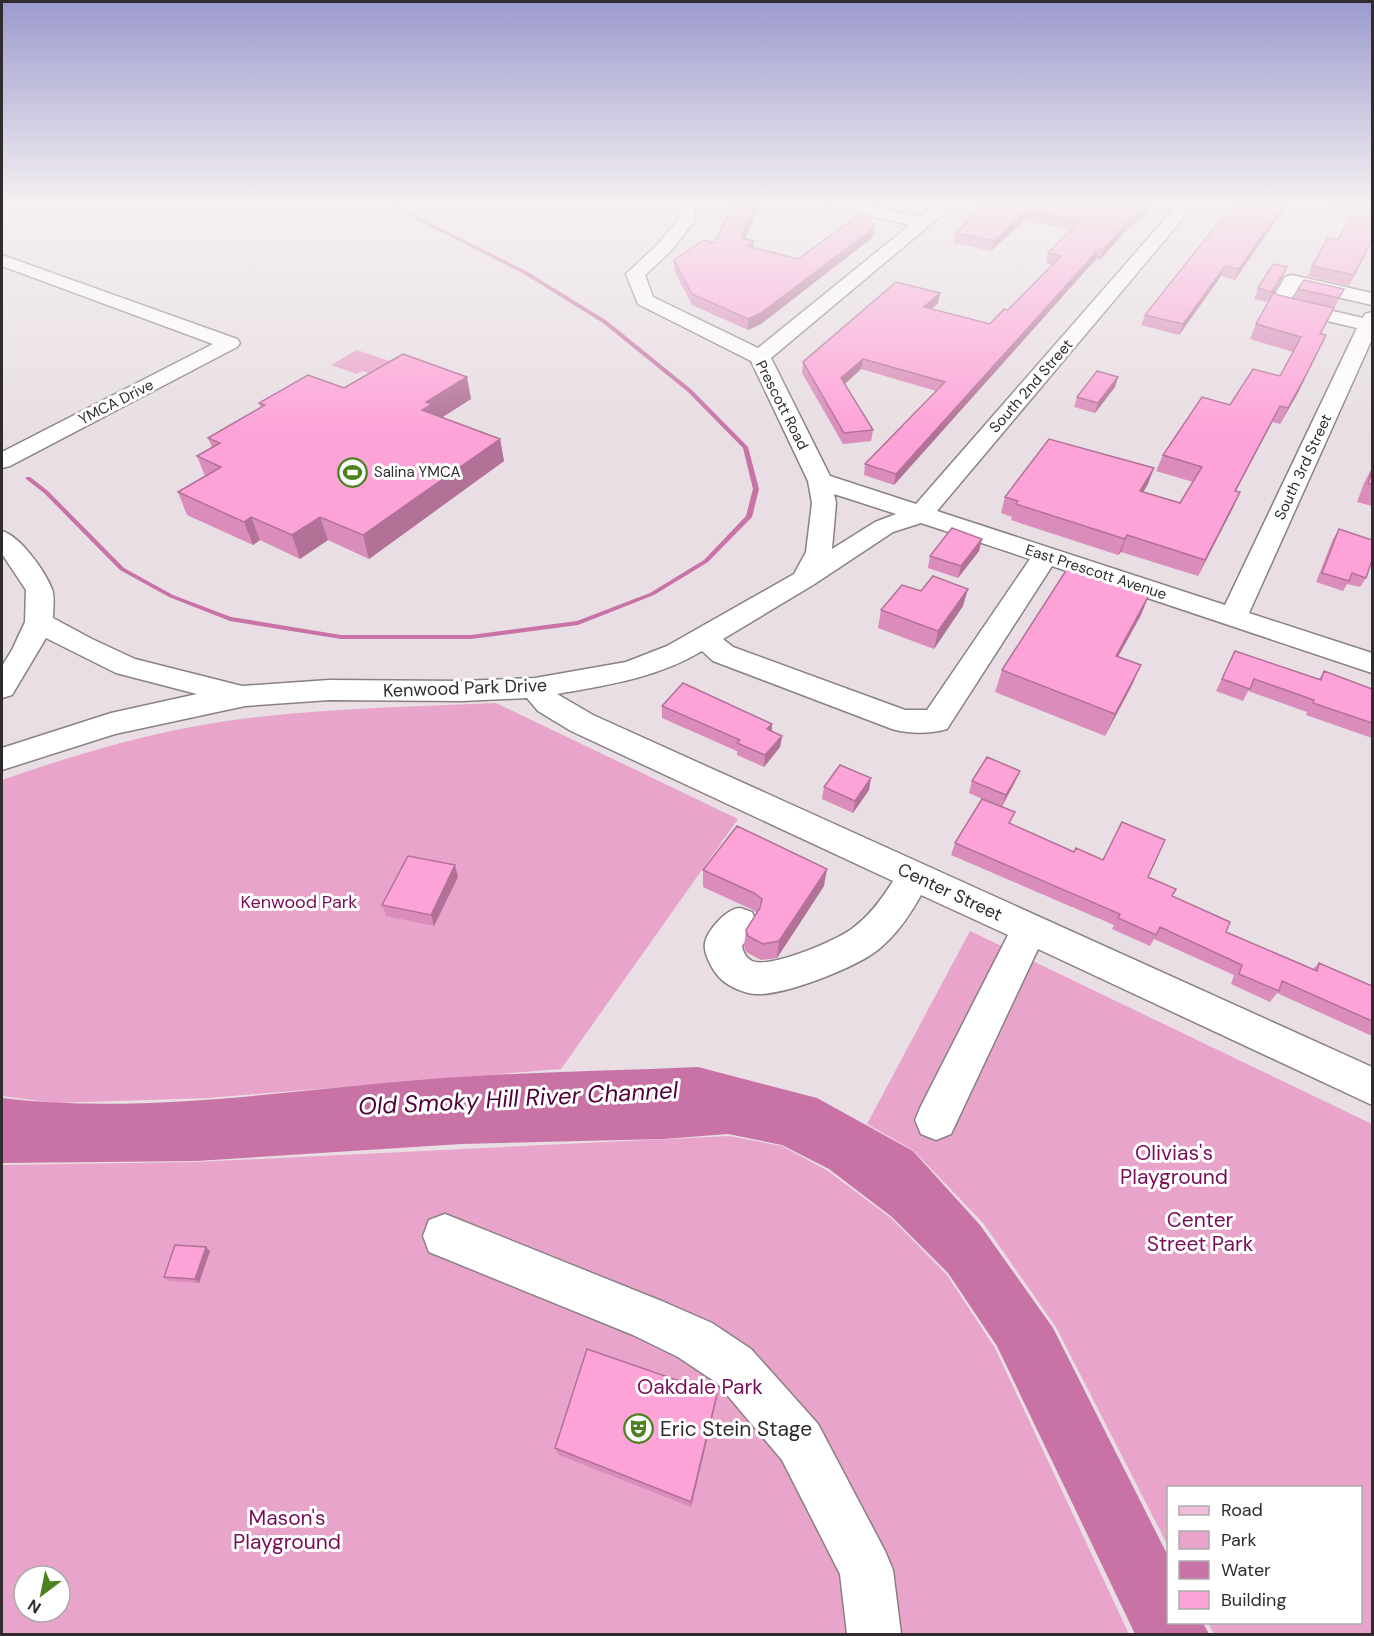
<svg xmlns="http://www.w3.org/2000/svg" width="1374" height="1636" viewBox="0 0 1374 1636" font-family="'DM Sans',sans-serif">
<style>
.green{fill:#e9a4cb;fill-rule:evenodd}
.water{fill:#c872a5}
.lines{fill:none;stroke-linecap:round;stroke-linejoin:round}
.stream{fill:#c872a5;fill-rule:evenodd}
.minor-casing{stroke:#8a8085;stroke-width:3}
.major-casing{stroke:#c1bfc0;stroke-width:3}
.minor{fill:#fff;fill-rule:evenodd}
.major{fill:#f1bddc;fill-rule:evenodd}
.wall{fill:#da8cba}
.shaded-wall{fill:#b27297}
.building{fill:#fea3d8;stroke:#b27297;stroke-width:1.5}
.labels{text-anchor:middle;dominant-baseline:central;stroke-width:6;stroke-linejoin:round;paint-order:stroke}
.far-street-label{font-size:15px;fill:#2f2b2e;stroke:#fff}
.far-poi-label{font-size:15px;fill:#2f2b2e;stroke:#fff;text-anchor:start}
.street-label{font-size:18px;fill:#2f2b2e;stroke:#fff}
.park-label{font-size:18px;fill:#780d58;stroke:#fff}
.near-park-label{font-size:21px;fill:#780d58;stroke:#fff}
.near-poi-label{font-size:21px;fill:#2f2b2e;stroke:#fff;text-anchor:start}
.near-water-label{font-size:24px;font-style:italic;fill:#4f0038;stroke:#fff}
</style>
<rect width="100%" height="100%" fill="#e8dee3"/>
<!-- green -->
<path class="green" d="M357,350L416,370L395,383L363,371L357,374L331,365Z
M496,703L738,819L561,1069L208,1098L55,1103L2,1096V780C63,759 127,739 191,727C291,708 395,708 496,703Z
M970,931L1372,1124V1634H1214L1208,1623L1360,1622V1488H1168V1546L1056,1327L983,1223L913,1150L867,1124Z
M729,1136L782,1146L828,1171L892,1219L947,1275L995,1348L1129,1634H2V1165L195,1162ZM24,1576H60V1612H24Z"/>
<!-- water -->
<path class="water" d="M698,1067L817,1098L913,1151L980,1225L1053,1328L1168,1556V1622L1203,1623L1209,1634H1135L997,1346L948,1273L892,1217L829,1169L782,1145L728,1134L663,1139L461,1144L196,1161L2,1163V1098C144,1115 289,1090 431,1079C519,1072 609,1071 698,1067Z"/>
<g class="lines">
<!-- stream -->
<path class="stream" d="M385,203H390L528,272L607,321L692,390L748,447L759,489L752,517L708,562L654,595L578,625L471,639H341L230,621L169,597L120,570L44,493L26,479V477H30L48,491L124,568L173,595L231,617L341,635H471L577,621L650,593L704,560L746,516L753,489L743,448L688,392L603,323L524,274Z"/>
<defs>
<path id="minor" d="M678,203H694L695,220L670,252L645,275L653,297L758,348L910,225L828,206L826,203H855L920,217L938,203H956L771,358L830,476L916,504L1179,203H1196L937,511L1225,605L1357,328L1272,308L1269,304L1285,277L1292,275L1372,293V305L1298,288L1290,301L1363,318L1365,314L1372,312V339L1249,613L1372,653V673L1052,566L947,729C930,734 909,734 892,729L713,661L702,651C657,678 608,685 557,694L593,715L1372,1067V1105L1038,949L951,1134L936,1140L921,1134L915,1120L921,1106L1008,935L921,895C910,915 897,934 879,949C857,967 784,996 755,994C744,993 730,987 722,980C714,973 703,954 705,943C707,931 726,909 739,908C742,908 748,911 752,912L757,923L742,946C743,952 746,958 752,961C770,969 838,940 853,928C870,915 882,899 893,881L571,731L538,711L527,698L462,701L329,700L245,706L115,734L2,770V748L111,713L197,694L116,673L46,638L12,695L2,698V666L12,650L25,622L26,590L2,554V531C20,536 45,571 52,589C55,597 53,609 53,618L92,639L135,659L242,686L329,680L462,681L535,678L626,662L667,646L794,574L806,552L812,503L808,481L751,361L638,304L626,274L658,244L679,219ZM834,494L896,514L875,522L832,549L836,503ZM921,523L1030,559L927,710H905L733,647L723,639L813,585L893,532Z
M2,255L237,339L240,343L237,347L10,466L2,468V452L213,344L2,266Z
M445,1214L664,1302L712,1323L751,1349L818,1424L885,1551L893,1570L901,1634H847L840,1574L782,1460L717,1383L678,1357L633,1335L429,1252L423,1236L429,1220Z"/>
<path id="major" d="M1324,203H1356L1372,206V216L1326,206Z"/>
</defs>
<!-- minor casing -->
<use href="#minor" class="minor-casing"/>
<!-- major casing -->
<use href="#major" class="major-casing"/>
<!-- minor -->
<use href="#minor" class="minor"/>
<!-- major -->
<use href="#major" class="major"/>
</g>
<!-- wall -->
<path class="wall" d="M734,203H761L745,239L753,248L798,259L875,227L873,237L761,324L748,330L692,305L674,270V260L714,243Z
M987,203H1154L1132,227H1129L1100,260L1096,259L894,485L864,475L865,464L936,391L861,369L845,384L873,430L871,441L843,444L802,373L803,362L938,303L932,309L990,324L1008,310L1052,265L1046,263L1048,253L1071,230L1024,220L991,251L954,243L956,233L963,226L964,222Z
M1285,207L1235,280L1221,276L1179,335L1141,325L1145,315Z
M1372,207V242L1349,286L1307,276L1312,266Z
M1287,267L1282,278L1267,302L1254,299L1258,288Z
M1298,289H1344L1321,334L1299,391L1280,424L1272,422L1236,491L1240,492L1198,576L1121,552L1118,555L1011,520L1012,517L1001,513L1005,497L1148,484L1143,492L1180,503L1193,482L1156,471L1163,455L1230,405L1280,376L1293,352L1250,339L1256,324L1278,295L1294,299Z
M1118,377L1115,387L1095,413L1074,407L1077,397Z
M344,388L471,399L442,417L500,439L504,461L369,559L328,540L300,559L260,540L253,545L187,515L178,492L205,476L197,456L212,447L208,438L261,408L259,403Z
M1372,468V506L1357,502L1364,483Z
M1339,529L1366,578L1360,587L1347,584L1343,591L1316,582L1333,539Z
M982,539L979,551L958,578L928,568L930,556Z
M921,591L963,606L934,649L878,628L881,610Z
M1141,615L1118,657L1141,665L1131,687L1105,736L995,692L1002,670Z
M1235,651L1319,679L1324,671L1372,689V738L1306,715L1307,712L1248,691L1243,701L1216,691Z
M662,706L772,724V731L782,736L780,747L764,767L737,755V751L662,718Z
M972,781L1015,782L1002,807L1010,824L1074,852L1103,860L1148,877L1172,896L1226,932L1313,969L1319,963L1372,986V1041L1371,1040L1372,1036L1277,993L1270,1002L1231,984L1234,975L1154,939L1150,946L1112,929L1114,925L951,855L955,843L982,799L969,793Z
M824,787L869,790L853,813L822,799Z
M703,870L824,886L777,958L761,960L746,952L744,946L746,930L757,913L753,910L703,887Z
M458,877L434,926L386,916L382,905Z
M210,1251L199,1283L168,1281L164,1277Z
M717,1394L716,1402L691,1507L559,1455L555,1448Z"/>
<!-- shaded-wall -->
<path class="shaded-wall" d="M757,203H761L740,248L741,238Z
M1148,203H1154L1132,227L1135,218Z
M1285,203H1287L1285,207L1235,280L1239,269Z
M1027,210L1024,220L991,251L994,241Z
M1132,217L1129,227L1100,260L1103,250Z
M875,227L873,237L761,324L748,330V319Z
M754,241L753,251L747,246Z
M1099,249L1096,259L894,485L896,474Z
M1225,266L1221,276L1179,335L1183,324Z
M1287,267L1282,278L1267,302L1272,292Z
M940,293L938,303L923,317L924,307Z
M1326,335L1299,391L1280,424L1288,408Z
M863,359L861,369L839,389L841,378Z
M467,377L471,399L435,422L422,410L426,402Z
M1118,377L1115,387L1095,413L1098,403Z
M1280,406L1272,422L1227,507L1235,491Z
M500,439L504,461L369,559L363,535Z
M1154,468L1148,484L1134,507L1140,491Z
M1240,492L1233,508L1198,576L1205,560Z
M251,517L260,540L253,545L244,522Z
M320,517L328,540L300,559L292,535Z
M1127,535L1121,552L1118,555L1125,539Z
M982,539L979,551L958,578L961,566Z
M968,589L963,606L934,649L938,631Z
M1150,593L1141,615L1106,678L1116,656Z
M1141,665L1131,687L1105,736L1115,714Z
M772,724L771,736L767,729Z
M782,736L780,747L764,767L765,755Z
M1020,771L1015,782L1001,807L1006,795Z
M871,778L869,790L853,813L855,801Z
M455,865L458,877L434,926L431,915Z
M827,869L824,886L777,958L779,941Z
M206,1247L210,1251L199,1283L195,1279Z
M717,1394L716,1402L691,1507V1502Z"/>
<!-- building -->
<path class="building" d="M734,203H757L741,238L754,241L747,246L798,259L863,212L875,227L761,313L748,319L692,294L674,260L704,240L714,243Z
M987,203H1148L1135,218L1132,217L1103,250L1099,249L896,474L865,464L945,382L863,359L841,378L873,430L844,433L803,362L896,282L940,293L924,307L990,324L1004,309L1008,310L1061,256L1048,253L1079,221L1027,210L994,241L956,233L967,223L964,222Z
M1234,203H1285L1239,269L1225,266L1183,324L1145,315Z
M1358,204L1372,207V240L1354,275L1312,266L1328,238L1338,240Z
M1273,264L1287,267L1272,292L1258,288Z
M1304,280L1344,289L1339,298L1298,289Z
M1274,292L1278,295L1334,308L1320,334L1326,335L1306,375L1288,408L1280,406L1235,491L1240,492L1205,560L1127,535L1125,539L1016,504L1018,501L1005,497L1049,439L1154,468L1140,491L1180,503L1202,467L1163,455L1202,397L1230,405L1253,369L1280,376L1301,337L1256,324Z
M403,354L467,377L426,402L432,404L422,410L500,439L363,535L320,517L292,535L251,517L244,522L178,492L221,467L197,456L220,443L208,438L265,405L259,403L308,375L344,388Z
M1097,371L1118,377L1098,403L1077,397Z
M1372,470V485L1368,483Z
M952,528L982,539L961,566L930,556Z
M1339,529L1372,540V560L1366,578L1352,573L1349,581L1322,573Z
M1069,566L1150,593L1116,656L1141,665L1115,714L1002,670Z
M933,576L968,589L938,631L881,610L902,585L921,591Z
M1235,651L1321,680L1324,671L1372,689V723L1313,703L1314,700L1254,679L1250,689L1222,679Z
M683,683L772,724L767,729L782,736L765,755L737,743L740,740L662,706Z
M987,757L1020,771L1006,795L972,781Z
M840,765L871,778L855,801L824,787Z
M982,799L1015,812L1009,823L1074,852L1076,848L1103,860L1122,822L1165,840L1148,877L1176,889L1172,896L1230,922L1226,932L1317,971L1319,963L1372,986V1021L1282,981L1279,991L1239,974L1242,965L1160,927L1156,935L1118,918L1120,914L955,843Z
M737,826L827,869L779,941L763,944L748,936L746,930L760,908L762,899L754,893L703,870Z
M408,856L455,865L431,915L382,905Z
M175,1245L206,1247L195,1279L164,1277Z
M587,1349L717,1394L691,1502L555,1448Z"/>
<!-- sky -->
<linearGradient id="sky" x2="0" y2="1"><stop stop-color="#9b9acd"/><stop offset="0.47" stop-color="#f5f0f2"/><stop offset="1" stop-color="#f5f0f2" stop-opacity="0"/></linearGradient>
<rect width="1374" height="432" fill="url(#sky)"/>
<!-- icons -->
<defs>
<symbol id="stadium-ring" viewBox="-11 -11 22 22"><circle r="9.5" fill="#fff" stroke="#4a831d" stroke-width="1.5"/><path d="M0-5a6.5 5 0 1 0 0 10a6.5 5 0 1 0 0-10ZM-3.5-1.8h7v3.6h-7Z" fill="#4a831d"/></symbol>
<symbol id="theatre-ring" viewBox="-11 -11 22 22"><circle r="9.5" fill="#fff" stroke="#4a831d" stroke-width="1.5"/><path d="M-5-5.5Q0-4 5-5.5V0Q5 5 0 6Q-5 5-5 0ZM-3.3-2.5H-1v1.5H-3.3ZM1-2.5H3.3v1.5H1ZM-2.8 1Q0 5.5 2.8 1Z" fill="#4a831d"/></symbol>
</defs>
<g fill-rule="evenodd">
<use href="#stadium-ring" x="336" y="456" width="33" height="33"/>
<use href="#theatre-ring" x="622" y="1412" width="33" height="33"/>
</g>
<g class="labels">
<!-- far-street labels -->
<g class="far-street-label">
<text transform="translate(1031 386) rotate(-49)">South 2nd Street</text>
<text transform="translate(116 402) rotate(-27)">YMCA Drive</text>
<text transform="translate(782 405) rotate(63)">Prescott Road</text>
<text transform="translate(1303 467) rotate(-65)">South 3rd Street</text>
<text transform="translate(1096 572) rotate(18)">East Prescott Avenue</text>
</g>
<!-- far-poi labels -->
<g class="far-poi-label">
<text x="374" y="472">Salina YMCA</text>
</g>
<!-- street labels -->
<g class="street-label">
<text transform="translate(465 688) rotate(-2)">Kenwood Park Drive</text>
<text transform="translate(950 892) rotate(25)">Center Street</text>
</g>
<!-- park labels -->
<g class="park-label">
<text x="299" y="902">Kenwood Park</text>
</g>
<!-- near-park labels -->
<g class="near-park-label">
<text x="1174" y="1153">Olivias's<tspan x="1174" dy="24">Playground</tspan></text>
<text x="1200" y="1220">Center<tspan x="1200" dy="24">Street Park</tspan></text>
<text x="700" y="1387">Oakdale Park</text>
<text x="287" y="1518">Mason's<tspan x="287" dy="24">Playground</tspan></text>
</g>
<!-- near-poi labels -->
<g class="near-poi-label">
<text x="660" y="1429">Eric Stein Stage</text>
</g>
<!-- near-water labels -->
<g class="near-water-label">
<text transform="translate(518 1098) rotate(-3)">Old Smoky Hill River Channel</text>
</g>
</g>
<!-- border -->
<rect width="1374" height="1636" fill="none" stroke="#2f2b2e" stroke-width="6"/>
<!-- legend -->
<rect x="1167" y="1486" width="195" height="138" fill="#ffffff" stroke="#acaaab" stroke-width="1.5"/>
<rect x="1179" y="1506" width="30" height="9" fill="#f1bddc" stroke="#acaaab" stroke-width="1.5"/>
<text x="1221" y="1516" font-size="18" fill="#2f2b2e">Road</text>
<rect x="1179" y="1531" width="30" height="18" fill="#e9a4cb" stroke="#acaaab" stroke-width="1.5"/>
<text x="1221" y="1546" font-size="18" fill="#2f2b2e">Park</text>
<rect x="1179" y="1561" width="30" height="18" fill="#c872a5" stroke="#acaaab" stroke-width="1.5"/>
<text x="1221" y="1576" font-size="18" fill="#2f2b2e">Water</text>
<rect x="1179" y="1591" width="30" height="18" fill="#fea3d8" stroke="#acaaab" stroke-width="1.5"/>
<text x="1221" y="1606" font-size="18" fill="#2f2b2e">Building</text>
<!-- north arrow -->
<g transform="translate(42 1594) rotate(212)"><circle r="28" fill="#ffffff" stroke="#acaaab" stroke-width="1.5"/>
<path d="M0-4.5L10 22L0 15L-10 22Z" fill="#4a831d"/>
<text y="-9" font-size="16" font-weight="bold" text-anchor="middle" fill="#2f2b2e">N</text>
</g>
</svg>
